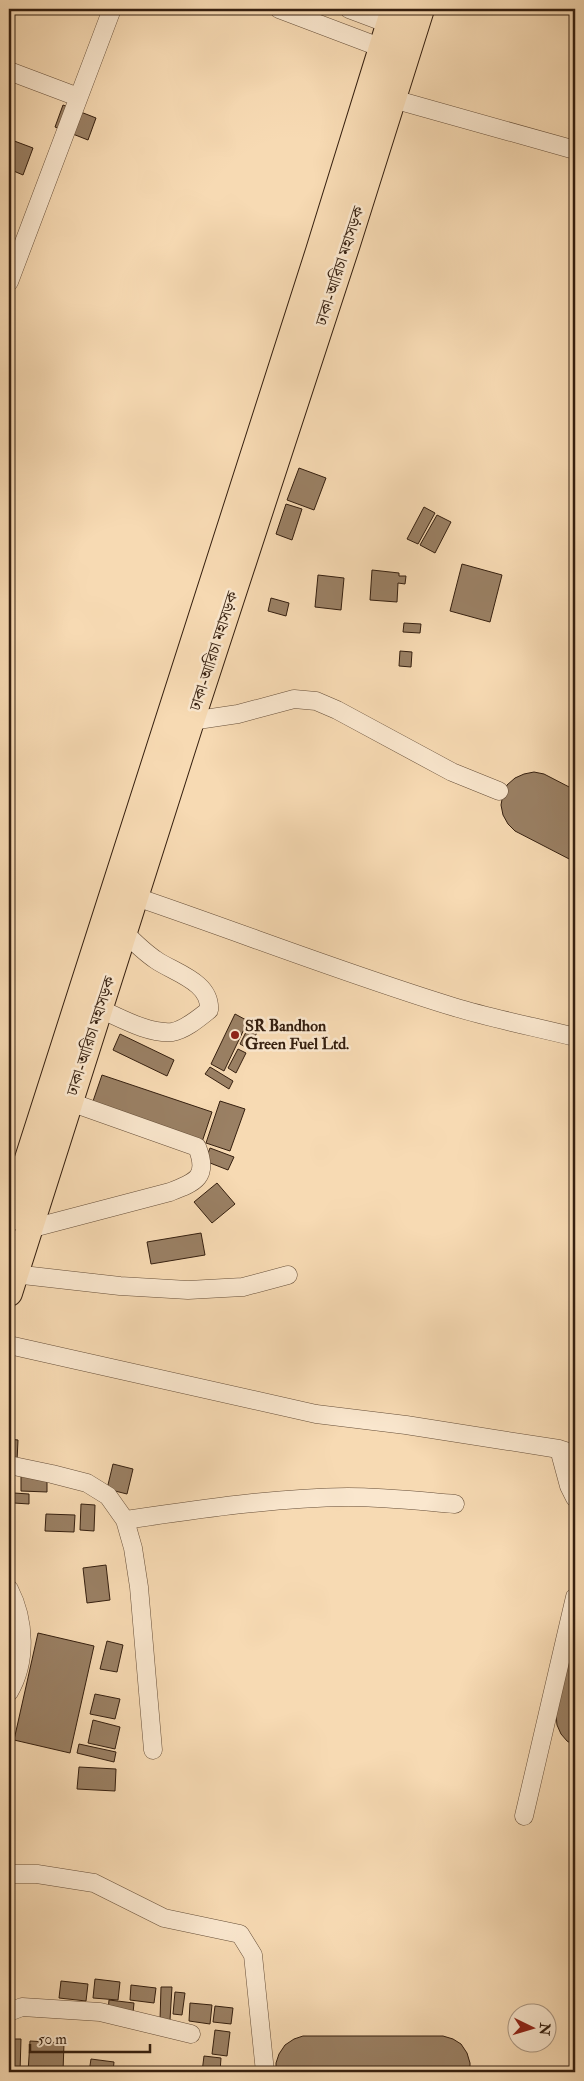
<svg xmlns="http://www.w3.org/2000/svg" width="584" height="2081" viewBox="0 0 584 2081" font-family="'IM FELL Double Pica','Noto Serif Bengali',serif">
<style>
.building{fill:#9a8064;stroke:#351f0f}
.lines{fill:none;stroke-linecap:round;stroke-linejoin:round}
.minor-casing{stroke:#664e38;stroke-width:19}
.highway-casing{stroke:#351f0f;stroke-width:28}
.minor{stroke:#fae7ce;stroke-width:18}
.highway{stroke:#f7dab3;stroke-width:26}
.poi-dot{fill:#8f2418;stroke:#fae7ce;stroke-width:2}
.labels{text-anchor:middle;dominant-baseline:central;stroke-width:5;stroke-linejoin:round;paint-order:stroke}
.street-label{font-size:16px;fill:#351f0f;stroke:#fae7ce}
.poi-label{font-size:16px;font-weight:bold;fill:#351f0f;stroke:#fae7ce;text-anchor:start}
</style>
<rect width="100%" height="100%" fill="#f7dab3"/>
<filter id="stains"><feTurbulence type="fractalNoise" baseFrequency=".004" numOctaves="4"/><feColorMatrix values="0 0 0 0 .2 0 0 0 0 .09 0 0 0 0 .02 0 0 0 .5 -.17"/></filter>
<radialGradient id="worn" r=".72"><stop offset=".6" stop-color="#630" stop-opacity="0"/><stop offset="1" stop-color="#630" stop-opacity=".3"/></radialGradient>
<!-- building -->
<path class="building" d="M63,105L96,118L88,140L55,127Z
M9,139L33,148L23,175L9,169Z
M299,468L326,478L314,510L287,500Z
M286,504L302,509L292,540L276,534Z
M424,507L435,513L418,544L407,539Z
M437,515L451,522L435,553L420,545Z
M462,564L502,575L490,622L450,611Z
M372,570L399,573V576H406L405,584L398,583L397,602L370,600Z
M318,575L344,578L341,610L315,607Z
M271,598L289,603L286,616L268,611Z
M404,623L421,624L420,633L403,632Z
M400,651L412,652L411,667L399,666Z
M534,772L544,774L575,790V862L515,831L508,824L503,815L501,805L503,794L507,785L515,778L524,774Z
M235,1014L248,1021L224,1071L211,1064Z
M252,1020L261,1024L249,1049L240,1044Z
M120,1034L174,1060L167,1076L113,1050Z
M238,1049L246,1053L236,1073L228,1068Z
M210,1067L233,1081L229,1089L205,1074Z
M102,1075L212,1112L201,1145L91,1107Z
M220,1101L245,1109L230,1151L206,1143Z
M210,1148L234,1157L228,1170L205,1161Z
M217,1183L235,1204L212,1223L194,1202Z
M201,1233L205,1255L151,1264L147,1242Z
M9,1439L18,1440L17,1461L9,1460Z
M113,1464L133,1469L127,1494L107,1489Z
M21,1475L47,1476V1492L21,1491Z
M14,1493L29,1494V1504L14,1503Z
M81,1504L95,1505L94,1531L80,1530Z
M46,1514L75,1515L74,1532L45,1531Z
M106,1565L110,1600L87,1603L83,1568Z
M38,1633L94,1646L70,1753L14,1740Z
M575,1634V1746L567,1741L561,1734L557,1725L556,1715Z
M107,1641L123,1645L117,1672L100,1669Z
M95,1694L120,1699L115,1719L90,1714Z
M93,1720L120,1727L115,1749L88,1743Z
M79,1744L116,1752L114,1762L77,1753Z
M79,1767L116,1769L115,1791L77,1789Z
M95,1979L120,1982L118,2000L93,1998Z
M61,1981L88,1984L86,2001L59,1998Z
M131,1985L156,1988L154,2003L130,2000Z
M161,1987H172L170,2020H160Z
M175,1992L185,1993L182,2015L173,2014Z
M109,2000L134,2003L133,2013L108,2011Z
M190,2003L212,2005L210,2024L189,2021Z
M215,2006L233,2008L231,2024L213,2022Z
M215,2030L230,2032L227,2056L212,2054Z
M303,2036H443L453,2039L461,2044L467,2053L470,2063V2072H276V2063L279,2054L285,2045L294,2039Z
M9,2039H21L20,2072H9Z
M30,2041L64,2043L63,2072H28Z
M204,2056L221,2058L220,2072H202Z
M91,2059L114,2062L113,2072H89Z"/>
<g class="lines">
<defs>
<path id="minor" d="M279,9L382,48
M349,9L389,24
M9,71L78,97
M393,99L575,150
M9,282L112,9
M191,721L238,714L294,699L316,701L337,710L452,772L499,791
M136,897C242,933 346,974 454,1007C494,1019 535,1027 575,1037
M100,1009C121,1018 148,1034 172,1032C185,1030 199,1018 209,1010C211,982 175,973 156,960C144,952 134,942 124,932
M29,1229L170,1192C196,1182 209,1177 197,1147L70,1102
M14,1274L120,1286L188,1290L243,1287L288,1275
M9,1345L316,1414L406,1425L559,1449L575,1454
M559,1449L569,1486L575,1498
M9,1465L52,1474L87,1483L108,1496L125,1520L133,1548L139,1587L153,1750
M125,1520C200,1509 273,1498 348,1497C384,1497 419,1501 455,1504
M9,1589C25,1620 27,1662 9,1692
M524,1816L575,1597
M9,1874H37L94,1883L164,1918L240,1934L253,1955L265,2072
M9,2012L22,2007L100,2012L191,2034"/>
<path id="highway" d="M9,1218L319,251L394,9
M9,1293L191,721L347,244L421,9"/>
</defs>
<!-- minor casing -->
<use href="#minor" class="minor-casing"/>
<!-- highway casing -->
<use href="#highway" class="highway-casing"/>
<!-- minor -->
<use href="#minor" class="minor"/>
<!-- highway -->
<use href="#highway" class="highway"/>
</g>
<!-- markers -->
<circle class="poi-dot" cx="235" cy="1035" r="5"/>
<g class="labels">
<!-- street labels -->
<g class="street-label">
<text transform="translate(340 266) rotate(-72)">ঢাকা-আরিচা মহাসড়ক</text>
<text transform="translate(214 651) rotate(-72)">ঢাকা-আরিচা মহাসড়ক</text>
<text transform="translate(91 1036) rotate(-72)">ঢাকা-আরিচা মহাসড়ক</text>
</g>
<!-- poi labels -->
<g class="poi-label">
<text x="245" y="1026">SR Bandhon<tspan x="245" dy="18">Green Fuel Ltd.</tspan></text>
</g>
</g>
<!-- margin -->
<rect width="584" height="2081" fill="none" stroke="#f7dab3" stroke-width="30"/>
<rect x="10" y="10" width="564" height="2061" fill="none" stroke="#351f0f" stroke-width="2.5"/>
<rect x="15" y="15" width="554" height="2051" fill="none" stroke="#351f0f"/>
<!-- north arrow -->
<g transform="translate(532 2028) rotate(95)"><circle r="24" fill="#fae7ce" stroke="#ab9782"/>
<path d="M0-4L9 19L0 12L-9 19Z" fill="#8f2418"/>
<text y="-8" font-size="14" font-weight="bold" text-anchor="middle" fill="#351f0f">N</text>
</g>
<!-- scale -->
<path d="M30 2044v8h120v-8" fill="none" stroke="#351f0f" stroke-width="2.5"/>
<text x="38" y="2044" font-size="15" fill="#351f0f" stroke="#fae7ce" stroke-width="4" paint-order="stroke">50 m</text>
<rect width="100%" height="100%" filter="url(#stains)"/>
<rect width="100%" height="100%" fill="url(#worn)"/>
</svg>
